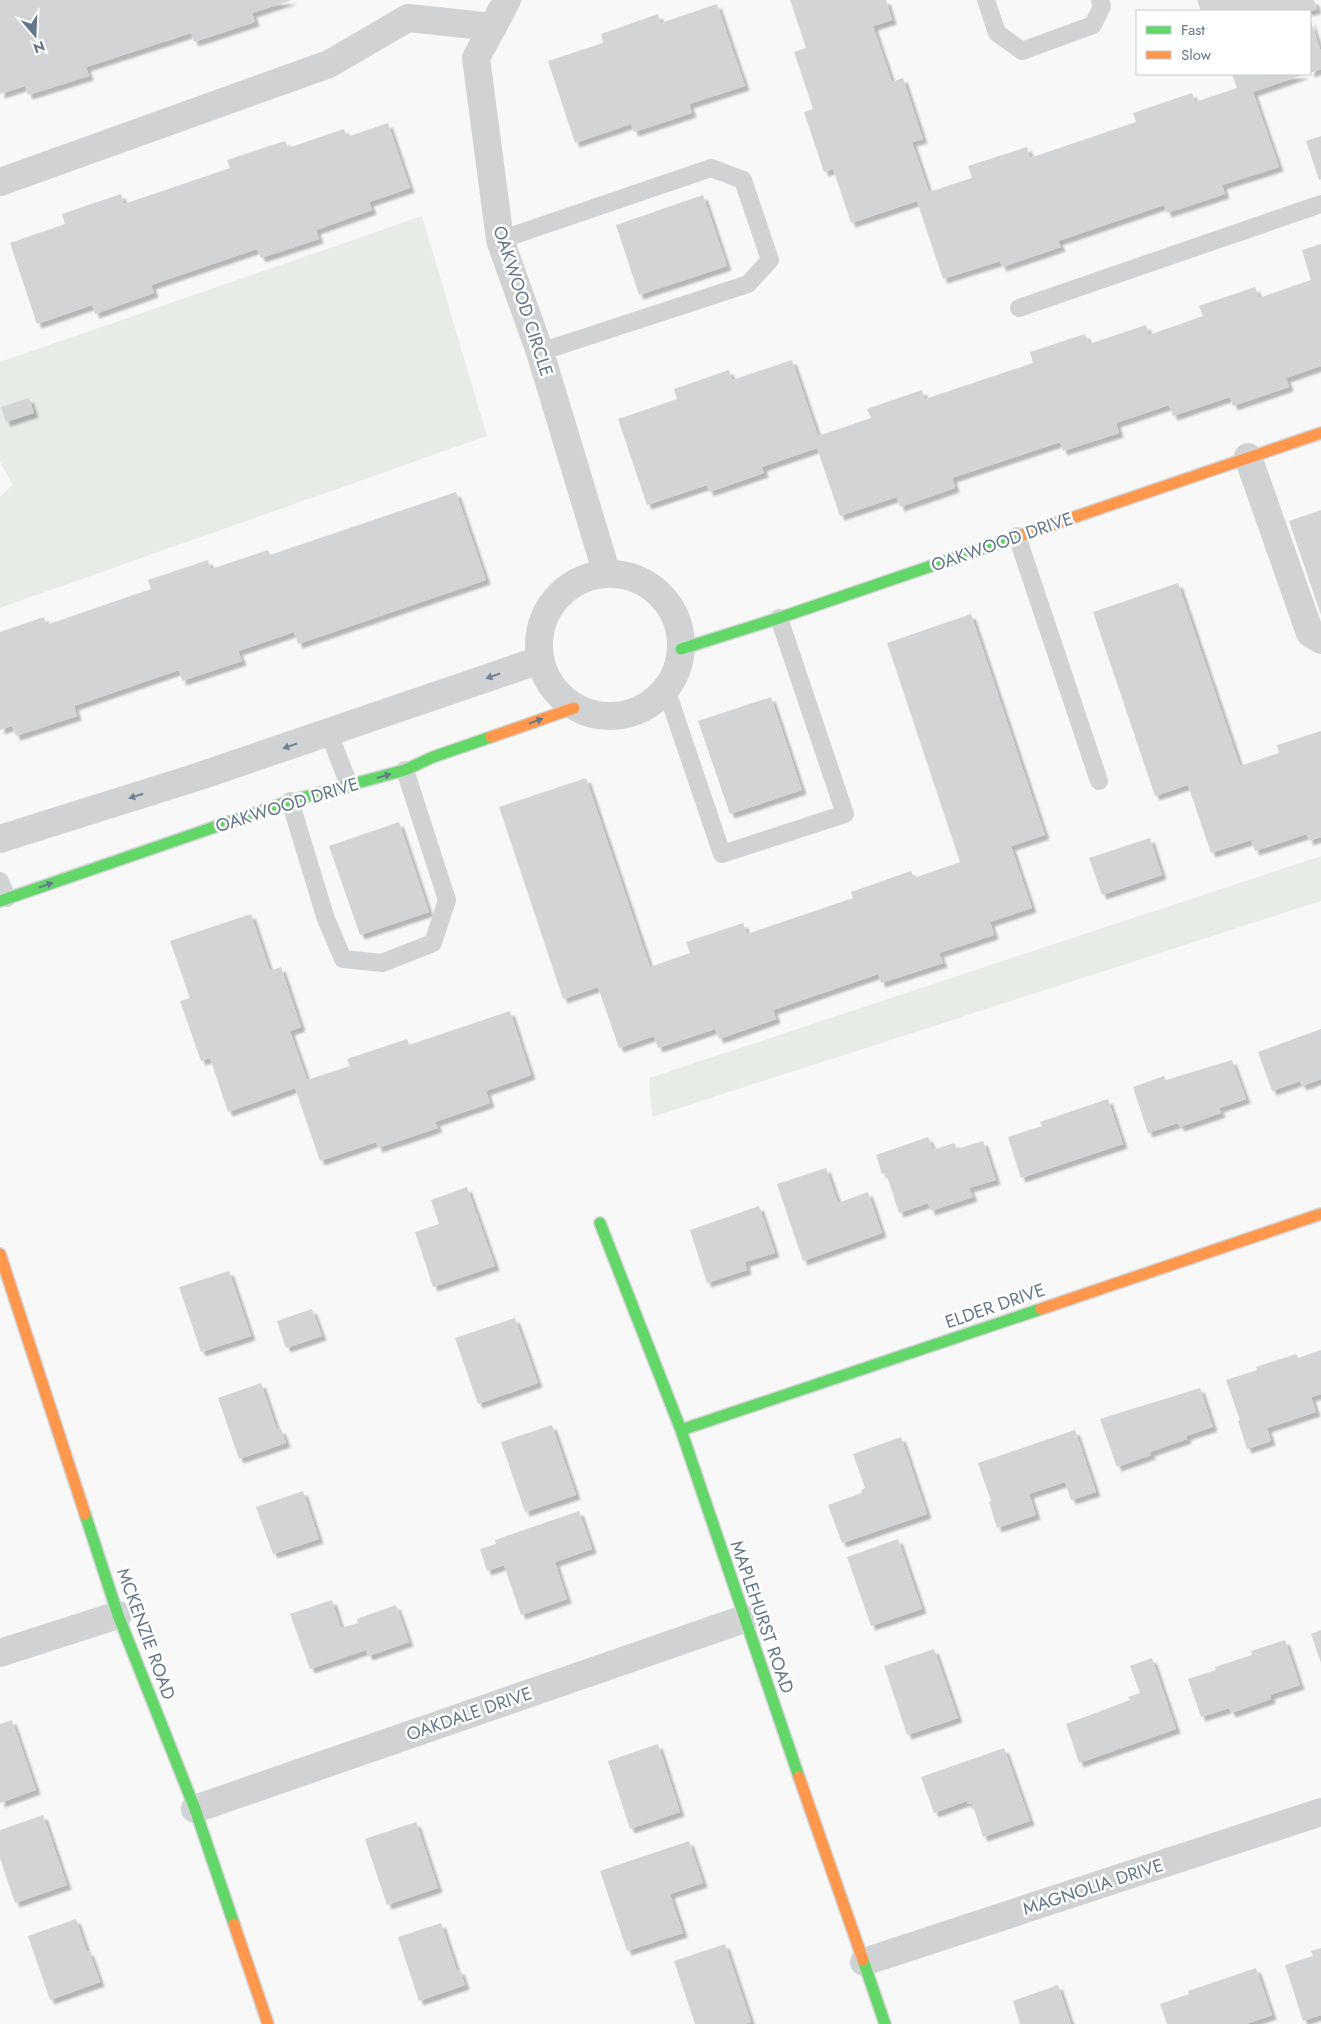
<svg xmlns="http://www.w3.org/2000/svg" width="1321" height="2024" viewBox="0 0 1321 2024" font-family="Jost,sans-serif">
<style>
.green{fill:#e8ece6}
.building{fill:#d3d4d6;filter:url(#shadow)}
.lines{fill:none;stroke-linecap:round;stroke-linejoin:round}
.fast-casing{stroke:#d3d5d7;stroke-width:14}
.slow-casing{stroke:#d3d5d7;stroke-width:14}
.lane{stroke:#d1d2d3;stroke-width:18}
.street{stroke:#d1d2d3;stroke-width:28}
.fast{stroke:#63d668;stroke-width:11}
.slow{stroke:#ff974d;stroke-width:11}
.oneway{fill:#718092}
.oneway2{fill:#66778b}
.labels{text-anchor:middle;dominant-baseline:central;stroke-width:5;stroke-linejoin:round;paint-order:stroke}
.street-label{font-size:18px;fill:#66778b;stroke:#fff}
</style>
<defs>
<filter id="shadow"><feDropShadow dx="4.5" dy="4.5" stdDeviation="1" flood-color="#0004"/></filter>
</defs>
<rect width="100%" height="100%" fill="#f8f8f8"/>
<!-- green -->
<path class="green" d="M422,216L487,436L0,608V496L13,485L0,462V362Z
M1321,856V901L652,1117L649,1078Z"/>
<!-- building -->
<path class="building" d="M0,0H292L252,13L255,22L194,42L191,33L86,67L89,76L28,95L25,86L0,94Z
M790,0H886L892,20L873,26L892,82L903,78L923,139L912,142L929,192L972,178L968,166L1027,147L1030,158L1136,122L1133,113L1192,93L1195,102L1237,88L1232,74H1305L1253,92L1279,167L1222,185L1225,194L1167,213L1164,205L1058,241L1061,247L1002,267L1000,261L943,279L917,201L851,223L833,169L824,172L804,112L813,109L794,52L806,48Z
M1197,0H1314L1317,9L1310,11H1201Z
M717,4L745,86L689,104L692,113L634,132L631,124L575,143L548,61L603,43L601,34L658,14L661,23Z
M1310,19L1321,52V69L1310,73Z
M388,123L410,188L369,202L372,210L316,230L319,239L261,258L257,249L151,285L154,293L95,314L92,305L37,324L10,243L65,224L62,214L121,194L124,204L230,168L227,160L285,141L288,148L344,129L347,137Z
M1321,136V179L1319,180L1306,141Z
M703,195L727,266L639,295L616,225Z
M1321,244V366L1286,378L1289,387L1233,406L1230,397L1173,416L1169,405L1116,423L1119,433L1063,451L1060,442L952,478L955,488L900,507L897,497L840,516L817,448L762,467L764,473L709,492L707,485L647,505L618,419L677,399L674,389L729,370L732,380L792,360L818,436L871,418L867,409L922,390L925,399L1033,363L1030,352L1085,334L1089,344L1146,325L1149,335L1203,316L1199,306L1255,287L1259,298L1311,280L1302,250Z
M29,398L34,413L6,422L1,407Z
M456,492L486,580L298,644L294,632L238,651L242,661L182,681L179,670L74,706L77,716L16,736L12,726L0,730V632L44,617L46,625L151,589L148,580L208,560L211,569L268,550L270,555Z
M1321,510V615L1289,521Z
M1178,583L1240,766L1279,753L1277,745L1321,731V837L1309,841L1307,834L1255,851L1251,840L1211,853L1188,785L1155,796L1093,612Z
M971,614L1045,835L1011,846L1032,908L990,922L994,935L939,953L943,963L881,983L878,974L773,1010L776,1019L719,1039L715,1029L658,1048L654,1036L619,1048L598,987L563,999L499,807L586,778L650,967L690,953L686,942L743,923L747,934L853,898L851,892L911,871L914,878L960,862L887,643Z
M771,697L802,790L730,814L698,721Z
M399,822L429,912L360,935L329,846Z
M1150,838L1162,875L1102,895L1089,858Z
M251,914L270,971L281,967L301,1027L290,1031L307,1080L350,1066L347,1059L407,1039L409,1045L510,1011L531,1075L486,1091L490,1103L435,1122L438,1128L378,1148L376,1142L320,1161L295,1088L228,1112L210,1058L201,1061L180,1001L190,998L170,941Z
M1321,1029V1079L1302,1086L1300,1081L1272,1091L1258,1052Z
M1232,1060L1246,1099L1219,1108L1221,1113L1180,1127L1178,1123L1148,1133L1133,1087L1164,1076L1166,1080Z
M1108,1099L1123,1144L1021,1178L1008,1137L1042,1126L1040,1122Z
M928,1137L933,1150L954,1143L957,1149L983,1141L996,1180L969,1188L973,1197L931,1211L928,1203L899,1213L886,1173L882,1174L876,1155Z
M826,1168L838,1203L868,1192L882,1233L803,1261L777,1184Z
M467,1187L495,1266L433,1287L415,1232L439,1224L431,1200Z
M759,1206L775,1253L745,1262L747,1270L707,1283L690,1230Z
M229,1271L251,1336L201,1352L179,1287Z
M312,1309L322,1336L286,1348L277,1321Z
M515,1318L538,1383L478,1404L455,1338Z
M1321,1350V1394L1311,1397L1316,1412L1267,1428L1271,1441L1247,1449L1238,1421L1240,1420L1226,1380L1257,1370L1256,1367L1296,1354L1298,1358Z
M261,1383L277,1430L281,1429L286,1443L239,1459L218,1398Z
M1200,1388L1213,1427L1186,1436L1187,1439L1150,1452L1151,1455L1117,1467L1100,1419Z
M552,1425L576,1495L525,1512L501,1442Z
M1075,1430L1096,1492L1071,1500L1065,1482L1029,1494L1036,1515L997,1528L989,1502L991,1501L978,1463Z
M901,1437L927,1514L842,1543L828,1505L862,1493L861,1490L865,1488L853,1454Z
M303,1491L319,1539L273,1554L256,1507Z
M579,1511L592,1549L555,1562L567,1599L521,1615L504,1565L487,1571L480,1549L496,1544L495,1540Z
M898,1539L922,1609L871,1626L847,1557Z
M332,1600L341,1628L358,1623L357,1619L396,1605L409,1642L368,1656L366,1650L310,1669L290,1614Z
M1321,1630V1663L1311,1634Z
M1285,1640L1300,1685L1270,1695L1271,1699L1231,1713L1229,1708L1201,1717L1188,1679L1216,1670L1215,1667L1252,1655L1251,1651Z
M934,1649L958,1718L907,1735L884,1666Z
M1152,1658L1176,1729L1079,1763L1066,1724L1130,1700L1128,1697L1140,1693L1130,1666Z
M12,1720L36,1790L0,1803V1724Z
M658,1744L680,1812L630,1829L608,1761Z
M1004,1748L1030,1821L983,1837L972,1803L968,1804L967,1801L934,1813L921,1777Z
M43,1815L67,1885L15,1903L0,1858V1830Z
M416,1822L438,1888L387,1905L365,1839Z
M689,1841L703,1883L670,1894L683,1933L627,1951L600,1871Z
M76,1919L87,1952L89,1951L100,1982L50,2000L28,1936Z
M441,1923L457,1971L460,1970L465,1985L419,2001L398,1937Z
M725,1944L751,2022L744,2024H695L674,1961Z
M1321,1948V2015L1303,2021L1285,1965L1313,1956L1311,1951Z
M1256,1968L1272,2015L1246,2024H1167L1160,2004L1189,1994L1188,1991Z
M1058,1985L1071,2024H1020L1013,2001Z"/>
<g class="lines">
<defs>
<path id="fast" d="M681,649L779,618L1022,535
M0,901L290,801L405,770L433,757L491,737
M600,1223L681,1430L799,1777
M681,1430L1041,1309
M85,1514L118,1615L195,1809L234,1924
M863,1960L885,2024"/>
<path id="slow" d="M1022,535L1321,433
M491,737L574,708
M0,1254L85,1514
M1041,1309L1321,1214
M799,1777L863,1960
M234,1924L268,2024"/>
</defs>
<!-- fast casing -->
<use href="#fast" class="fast-casing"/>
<!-- slow casing -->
<use href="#slow" class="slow-casing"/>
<!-- lane -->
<path class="lane" d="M986,0L997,33L1022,51L1093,25L1102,6L1100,0
M500,240L711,168L743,180L770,260L748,284L540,352
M1019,308L1321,204
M1017,536L1099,781
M666,689L722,854L845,814L779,618
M329,733L349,785
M290,801L326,919L343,959L382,963L433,943L447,900L405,770
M0,881L7,898"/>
<!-- street -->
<path class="street" d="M507,0L476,58L500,240L540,352L607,574
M0,182L329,64L408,18L493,27
M1248,457L1310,633L1321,640
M539 645a71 71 0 1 1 142 0a71 71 0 1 1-142 0Z
M0,839L197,777L540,660
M0,1653L118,1615
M195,1809L744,1619
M864,1962L1321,1812"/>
<!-- fast -->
<use href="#fast" class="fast"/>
<!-- slow -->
<use href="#slow" class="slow"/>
</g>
<!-- one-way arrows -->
<defs><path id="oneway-solid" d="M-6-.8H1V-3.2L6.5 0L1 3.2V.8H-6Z" transform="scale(1.25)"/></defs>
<g class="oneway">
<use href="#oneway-solid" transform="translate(493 676) rotate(161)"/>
<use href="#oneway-solid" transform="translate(290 746) rotate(161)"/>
<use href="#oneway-solid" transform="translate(136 796) rotate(163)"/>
</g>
<g class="oneway2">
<use href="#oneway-solid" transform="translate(536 721) rotate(-19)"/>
<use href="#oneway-solid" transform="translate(384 776) rotate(-16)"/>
<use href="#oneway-solid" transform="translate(46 885) rotate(-19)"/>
</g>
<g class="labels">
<!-- street labels -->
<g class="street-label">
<text transform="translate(523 301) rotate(72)">OAKWOOD CIRCLE</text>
<text transform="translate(1002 542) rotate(-19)">OAKWOOD DRIVE</text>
<text transform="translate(287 805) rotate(-17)">OAKWOOD DRIVE</text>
<text transform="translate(995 1306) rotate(-19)">ELDER DRIVE</text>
<text transform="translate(762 1617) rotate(71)">MAPLEHURST ROAD</text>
<text transform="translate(146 1634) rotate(70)">MCKENZIE ROAD</text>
<text transform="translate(469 1714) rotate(-19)">OAKDALE DRIVE</text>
<text transform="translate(1093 1887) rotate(-18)">MAGNOLIA DRIVE</text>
</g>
</g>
<!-- legend -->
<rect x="1136" y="10" width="175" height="65" fill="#ffffff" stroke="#c2c9d1"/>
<rect x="1146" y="26" width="25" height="8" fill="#63d668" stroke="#c2c9d1"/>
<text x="1181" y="35" font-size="15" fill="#66778b">Fast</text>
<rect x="1146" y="51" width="25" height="8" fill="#ff974d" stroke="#c2c9d1"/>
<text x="1181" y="60" font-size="15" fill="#66778b">Slow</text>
<!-- north arrow -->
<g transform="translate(35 35) rotate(161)" stroke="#ffffff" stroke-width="4" paint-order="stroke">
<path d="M0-4L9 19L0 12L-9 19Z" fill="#66778b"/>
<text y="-8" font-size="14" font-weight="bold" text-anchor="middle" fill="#66778b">N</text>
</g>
</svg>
